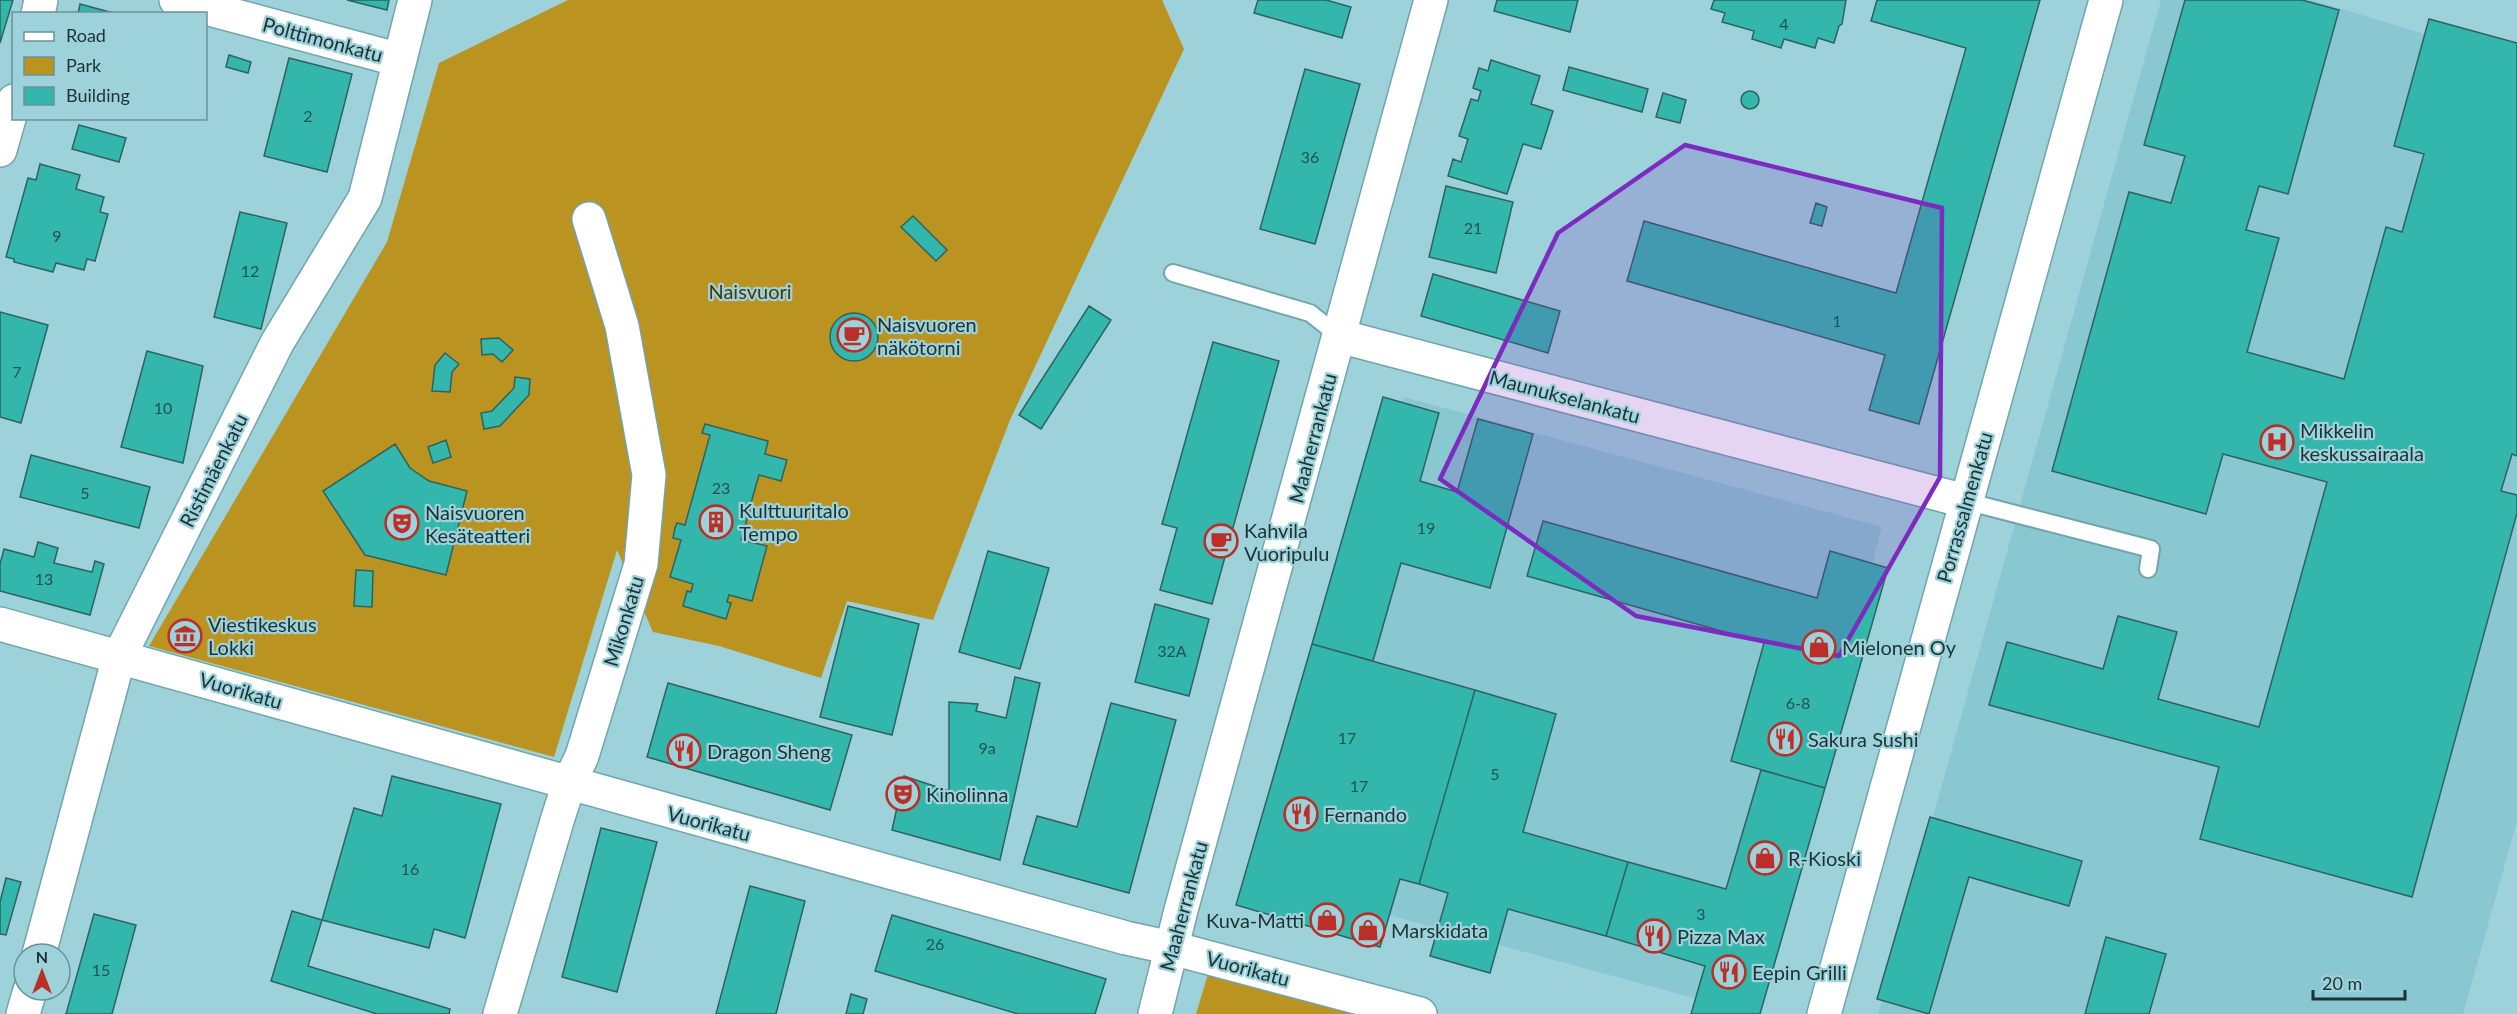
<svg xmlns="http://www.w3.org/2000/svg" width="2517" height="1014" viewBox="0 0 2517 1014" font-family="Lato,sans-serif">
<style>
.built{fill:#89c7d1}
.green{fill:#ba9321}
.building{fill:#33b6ac;stroke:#2f635e;stroke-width:1.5}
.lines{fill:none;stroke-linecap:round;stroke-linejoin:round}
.service-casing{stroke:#71a5ac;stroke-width:20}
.minor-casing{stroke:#71a5ac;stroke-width:36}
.tertiary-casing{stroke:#71a5ac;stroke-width:36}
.secondary-casing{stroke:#71a5ac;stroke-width:36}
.service{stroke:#fff;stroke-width:16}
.minor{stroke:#fff;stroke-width:33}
.tertiary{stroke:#fff;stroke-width:33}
.secondary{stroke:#fff;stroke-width:33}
.marked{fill:#7b2cbf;fill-opacity:0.2;stroke:#7b2cbf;stroke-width:4.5;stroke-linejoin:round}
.labels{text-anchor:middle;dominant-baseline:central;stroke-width:4.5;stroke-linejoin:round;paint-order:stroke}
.number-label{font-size:16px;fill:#225353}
.street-label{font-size:20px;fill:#1c3235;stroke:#9dd2da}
.park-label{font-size:20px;fill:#4a3807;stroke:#9dd2da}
.poi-label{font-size:20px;fill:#1c3235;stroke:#9dd2da;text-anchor:start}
</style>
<rect width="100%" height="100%" fill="#9dd2da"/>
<!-- built -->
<path class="built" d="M2161,0H2312L2517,62V821L2463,1014H1878Z
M1404,397L1882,527L1749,1013L1271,883Z"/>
<!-- green -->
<path class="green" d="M568,0H1162L1184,49L1010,420L933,620L847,601L821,678L719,646L653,632L617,550L554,757L149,646L387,242L439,63Z
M1208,974L1354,1014H1196Z"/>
<!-- building -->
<path class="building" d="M0,0H13L0,43Z
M347,0H389L387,10Z
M1258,0H1326L1351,7L1342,38L1254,13Z
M1497,0H1578L1570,32L1494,11Z
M1714,0H1846L1842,24L1839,26L1834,43L1818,38L1815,48L1784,39L1781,48L1752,39L1754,31L1722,22L1725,13L1711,9Z
M1877,0H2040L1919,424L1869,410L1885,355L1627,281L1644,221L1896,293L1966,48L1871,21Z
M2185,0H2302L2339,10L2288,194L2259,186L2246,230L2279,238L2247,352L2344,379L2386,227L2402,232L2424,154L2394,146L2429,19L2517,43V456L2512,454L2501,491L2517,495V513L2412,897L2200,839L2219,767L1989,705L2007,642L2103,669L2118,616L2177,632L2158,699L2259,727L2327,482L2223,454L2206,514L2052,471L2129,192L2171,203L2185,156L2144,145Z
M80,4L117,14H78Z
M229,55L251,62L248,73L226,67Z
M289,58L352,74L327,172L264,156Z
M1491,60L1540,76L1531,104L1553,111L1541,149L1523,144L1507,194L1448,176L1453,159L1461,162L1468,139L1459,136L1471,99L1478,101L1481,91L1473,88L1479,68L1488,71Z
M1569,67L1648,89L1642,112L1563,90Z
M1305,69L1360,84L1315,244L1260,229Z
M1741 100a9 9 0 1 1 18 0a9 9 0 1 1-18 0Z
M1663,93L1686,100L1680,123L1656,117Z
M79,125L126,138L119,162L72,149Z
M40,164L80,175L76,189L104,197L100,212L108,214L95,261L87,259L84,270L56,263L53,272L14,262V259L6,257L28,178L36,180Z
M1446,186L1513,202L1496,273L1429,257Z
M1816,203L1827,207L1822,226L1810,223Z
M240,212L287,223L261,329L214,317Z
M913,216L947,250L936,261L901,227Z
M1433,274L1560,311L1548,353L1421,316Z
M1089,306L1111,320L1041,429L1019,415Z
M0,312L48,325L21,423L0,417Z
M830 337a24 24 0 1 1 48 0a24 24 0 1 1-48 0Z
M499,338L513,350L502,362L493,354L482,355L481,339Z
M1213,342L1279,361L1212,604L1160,590L1177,528L1162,524Z
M147,351L203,366L183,463L121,447Z
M445,353L459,364L452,372L450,392L432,391L435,365Z
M515,377L530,379L529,395L500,426L484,429L481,413L492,411L514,388Z
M1383,397L1439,413L1420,481L1457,492L1478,419L1533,434L1490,588L1401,563L1373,661L1312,644Z
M705,424L768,441L765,454L787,460L781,481L759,475L749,510L758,513L757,519L748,516L741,540L767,546L752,601L729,595L727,602L731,603L726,619L683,606L687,591L691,592L693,584L670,577L681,540L673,538L675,528L677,523L685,525L710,435L702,433Z
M446,440L451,457L433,463L428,447Z
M395,444L410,468L429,481L467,491L446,575L365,555L323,491Z
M31,455L150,487L139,528L20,497Z
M1543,521L1817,598L1830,551L1888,568L1825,788L1731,761L1764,643L1527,576Z
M38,542L58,548L54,563L92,572L95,561L104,564L90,615L0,591V564L4,549L34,557Z
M988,551L1049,568L1020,669L959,652Z
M356,570L373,571L372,607L354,606Z
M1155,604L1209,619L1189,696L1135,682Z
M848,606L919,624L892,735L820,717Z
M1312,644L1475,690L1419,884L1400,879L1380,947L1236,905Z
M1015,677L1040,683L1000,860L892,830L904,776L949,791V702L978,704L976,711L1006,718Z
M668,683L852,735L830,810L647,757Z
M1475,690L1556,714L1523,832L1628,862L1606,936L1508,909L1490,973L1430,956L1448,893L1419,884Z
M1111,703L1176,720L1129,893L1023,864L1037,816L1077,827Z
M1761,770L1825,788L1760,1014H1691L1705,966L1606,936L1628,862L1726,889Z
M392,776L501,804L465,938L434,929L429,948L322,920L354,808L382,816Z
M1930,817L2082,861L2069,906L1969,877L1929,1014L1877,999Z
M601,828L657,842L617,992L562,977Z
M6,878L21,882L6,935L0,934V902Z
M750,886L805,901L776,1014H716Z
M292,911L322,920L308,966L450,1009L449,1014H377L271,981Z
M94,914L136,925L112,1014H66Z
M892,915L1106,979L1095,1014H1018L875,971Z
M2106,937L2166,954L2149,1014H2085Z
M851,994L867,999L863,1014H846Z"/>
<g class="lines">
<defs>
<path id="service" d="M1173,273L1310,313L1339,336
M1965,501L2151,549L2148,569"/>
<path id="minor" d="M176,0L400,60
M38,14L41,0
M0,150L14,101
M1339,336L1965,501
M0,624L1126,938L1172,948L1420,1014
M39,954L119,657L277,343L365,198L415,0
M23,1014L30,990
M500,1014L557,821L569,783L582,756L641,564L649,475L622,326L589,219"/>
<path id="tertiary" d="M1824,1014L2106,0"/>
<path id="secondary" d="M1155,1014L1181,910L1431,0"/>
</defs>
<!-- service casing -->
<use href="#service" class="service-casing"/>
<!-- minor casing -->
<use href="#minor" class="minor-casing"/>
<!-- tertiary casing -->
<use href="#tertiary" class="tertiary-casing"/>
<!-- secondary casing -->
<use href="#secondary" class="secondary-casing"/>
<!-- service -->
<use href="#service" class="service"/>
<!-- minor -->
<use href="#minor" class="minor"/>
<!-- tertiary -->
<use href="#tertiary" class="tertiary"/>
<!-- secondary -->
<use href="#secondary" class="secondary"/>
</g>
<!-- marked area -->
<path class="marked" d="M1685,145L1942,208L1940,477L1839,656L1636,616L1440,479L1558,233Z"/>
<!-- icons -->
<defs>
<symbol id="cafe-ring" viewBox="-11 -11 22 22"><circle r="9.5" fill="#9dd2da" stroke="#bc2e28" stroke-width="1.5"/><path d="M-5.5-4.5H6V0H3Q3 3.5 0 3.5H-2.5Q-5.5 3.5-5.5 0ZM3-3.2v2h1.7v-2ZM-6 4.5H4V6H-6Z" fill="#bc2e28"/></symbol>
<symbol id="hospital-ring" viewBox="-11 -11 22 22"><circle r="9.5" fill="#9dd2da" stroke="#bc2e28" stroke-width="1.5"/><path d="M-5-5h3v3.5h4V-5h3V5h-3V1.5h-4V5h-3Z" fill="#bc2e28"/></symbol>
<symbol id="building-ring" viewBox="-11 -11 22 22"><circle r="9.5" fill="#9dd2da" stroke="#bc2e28" stroke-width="1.5"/><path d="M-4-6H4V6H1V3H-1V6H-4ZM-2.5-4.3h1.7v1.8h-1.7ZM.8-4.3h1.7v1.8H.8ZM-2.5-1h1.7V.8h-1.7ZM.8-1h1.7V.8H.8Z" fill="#bc2e28"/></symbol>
<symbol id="theatre-ring" viewBox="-11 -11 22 22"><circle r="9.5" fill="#9dd2da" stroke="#bc2e28" stroke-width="1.5"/><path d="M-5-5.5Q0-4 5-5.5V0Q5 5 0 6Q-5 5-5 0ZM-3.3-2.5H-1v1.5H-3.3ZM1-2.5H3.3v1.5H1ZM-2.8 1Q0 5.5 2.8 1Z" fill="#bc2e28"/></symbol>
<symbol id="museum-ring" viewBox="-11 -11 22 22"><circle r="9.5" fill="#9dd2da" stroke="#bc2e28" stroke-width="1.5"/><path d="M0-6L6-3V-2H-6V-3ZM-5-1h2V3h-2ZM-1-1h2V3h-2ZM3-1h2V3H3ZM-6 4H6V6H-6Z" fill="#bc2e28"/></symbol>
<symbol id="shop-ring" viewBox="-11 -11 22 22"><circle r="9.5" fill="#9dd2da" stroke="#bc2e28" stroke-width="1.5"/><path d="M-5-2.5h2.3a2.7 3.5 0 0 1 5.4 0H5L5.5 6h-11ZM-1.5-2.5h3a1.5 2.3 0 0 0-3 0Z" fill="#bc2e28"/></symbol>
<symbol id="restaurant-ring" viewBox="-11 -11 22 22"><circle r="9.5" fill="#9dd2da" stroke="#bc2e28" stroke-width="1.5"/><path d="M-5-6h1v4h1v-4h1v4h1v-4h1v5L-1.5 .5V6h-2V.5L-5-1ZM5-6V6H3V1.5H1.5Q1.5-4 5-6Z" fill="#bc2e28"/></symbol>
</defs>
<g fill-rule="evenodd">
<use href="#cafe-ring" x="835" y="316" width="38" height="38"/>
<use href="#hospital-ring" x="2258" y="423" width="38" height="38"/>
<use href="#building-ring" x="697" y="503" width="38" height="38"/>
<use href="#theatre-ring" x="383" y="504" width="38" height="38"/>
<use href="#cafe-ring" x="1202" y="522" width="38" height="38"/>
<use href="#museum-ring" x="166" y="617" width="38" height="38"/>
<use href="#shop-ring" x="1800" y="628" width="38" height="38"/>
<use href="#restaurant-ring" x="1766" y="720" width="38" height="38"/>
<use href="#restaurant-ring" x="665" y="732" width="38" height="38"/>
<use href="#theatre-ring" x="884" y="775" width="38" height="38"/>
<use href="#restaurant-ring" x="1282" y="795" width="38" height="38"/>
<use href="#shop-ring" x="1746" y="839" width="38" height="38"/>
<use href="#shop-ring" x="1308" y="901" width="38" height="38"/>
<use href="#shop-ring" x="1349" y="911" width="38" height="38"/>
<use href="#restaurant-ring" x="1635" y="917" width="38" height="38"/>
<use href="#restaurant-ring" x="1710" y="953" width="38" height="38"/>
</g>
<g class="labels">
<!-- number labels -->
<g class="number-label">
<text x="1784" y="23">4</text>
<text x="308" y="115">2</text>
<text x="1310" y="156">36</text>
<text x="1473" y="227">21</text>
<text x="57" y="235">9</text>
<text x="250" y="270">12</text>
<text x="1837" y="320">1</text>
<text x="17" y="371">7</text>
<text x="163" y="407">10</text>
<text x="721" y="487">23</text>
<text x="85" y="492">5</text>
<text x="1426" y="527">19</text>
<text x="44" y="578">13</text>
<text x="1172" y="650">32A</text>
<text x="1798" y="702">6-8</text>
<text x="1347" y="737">17</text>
<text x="987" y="747">9a</text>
<text x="1495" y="773">5</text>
<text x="1359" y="785">17</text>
<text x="410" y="868">16</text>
<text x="1701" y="913">3</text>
<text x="935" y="943">26</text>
<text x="101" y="969">15</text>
</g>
<!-- street labels -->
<g class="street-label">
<text transform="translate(323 39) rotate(15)">Polttimonkatu</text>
<text transform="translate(1565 396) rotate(15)">Maunukselankatu</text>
<text transform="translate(1312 438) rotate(-75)">Maaherrankatu</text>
<text transform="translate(213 470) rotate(-63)">Ristimäenkatu</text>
<text transform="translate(1964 507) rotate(-74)">Porrassalmenkatu</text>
<text transform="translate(623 621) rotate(-73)">Mikonkatu</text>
<text transform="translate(241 690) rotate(16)">Vuorikatu</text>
<text transform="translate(709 823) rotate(15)">Vuorikatu</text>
<text transform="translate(1183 906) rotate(-75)">Maaherrankatu</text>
<text transform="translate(1248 968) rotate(15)">Vuorikatu</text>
</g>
<!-- park labels -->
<g class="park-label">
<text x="750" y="291">Naisvuori</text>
</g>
<!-- poi labels -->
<g class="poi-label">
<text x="877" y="324">Naisvuoren<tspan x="877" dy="23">näkötorni</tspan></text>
<text x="2300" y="430">Mikkelin<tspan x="2300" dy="23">keskussairaala</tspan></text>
<text x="739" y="510">Kulttuuritalo<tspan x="739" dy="23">Tempo</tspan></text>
<text x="425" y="512">Naisvuoren<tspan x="425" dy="23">Kesäteatteri</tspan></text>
<text x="1244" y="530">Kahvila<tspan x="1244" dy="23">Vuoripulu</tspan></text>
<text x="208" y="624">Viestikeskus<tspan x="208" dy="23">Lokki</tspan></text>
<text x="1842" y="647">Mielonen Oy</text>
<text x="1808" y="739">Sakura Sushi</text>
<text x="707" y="751">Dragon Sheng</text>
<text x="926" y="794">Kinolinna</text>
<text x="1324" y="814">Fernando</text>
<text x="1788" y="858">R-Kioski</text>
<text x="1304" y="920" text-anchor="end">Kuva-Matti</text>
<text x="1391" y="930">Marskidata</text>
<text x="1677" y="936">Pizza Max</text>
<text x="1752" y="972">Eepin Grilli</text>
</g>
</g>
<!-- legend -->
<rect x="12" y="12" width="195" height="108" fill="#9dd2da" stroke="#699298" stroke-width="1.5"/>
<rect x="24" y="32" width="30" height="9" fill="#ffffff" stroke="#699298" stroke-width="1.5"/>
<text x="66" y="42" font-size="18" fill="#1c3235">Road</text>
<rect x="24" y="57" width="30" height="18" fill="#ba9321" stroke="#699298" stroke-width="1.5"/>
<text x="66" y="72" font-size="18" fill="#1c3235">Park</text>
<rect x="24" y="87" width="30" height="18" fill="#33b6ac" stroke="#699298" stroke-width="1.5"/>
<text x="66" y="102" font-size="18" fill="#1c3235">Building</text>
<!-- north arrow -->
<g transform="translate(42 972)"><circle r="28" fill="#9dd2da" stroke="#699298" stroke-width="1.5"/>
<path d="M0-4.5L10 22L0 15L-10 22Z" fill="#bc2e28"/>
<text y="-9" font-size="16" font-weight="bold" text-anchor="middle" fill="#1c3235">N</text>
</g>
<!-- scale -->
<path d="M2313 990v9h92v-9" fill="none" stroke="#1c3235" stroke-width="3"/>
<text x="2322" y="990" font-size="18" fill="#1c3235" stroke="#9dd2da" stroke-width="4.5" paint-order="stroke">20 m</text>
</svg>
